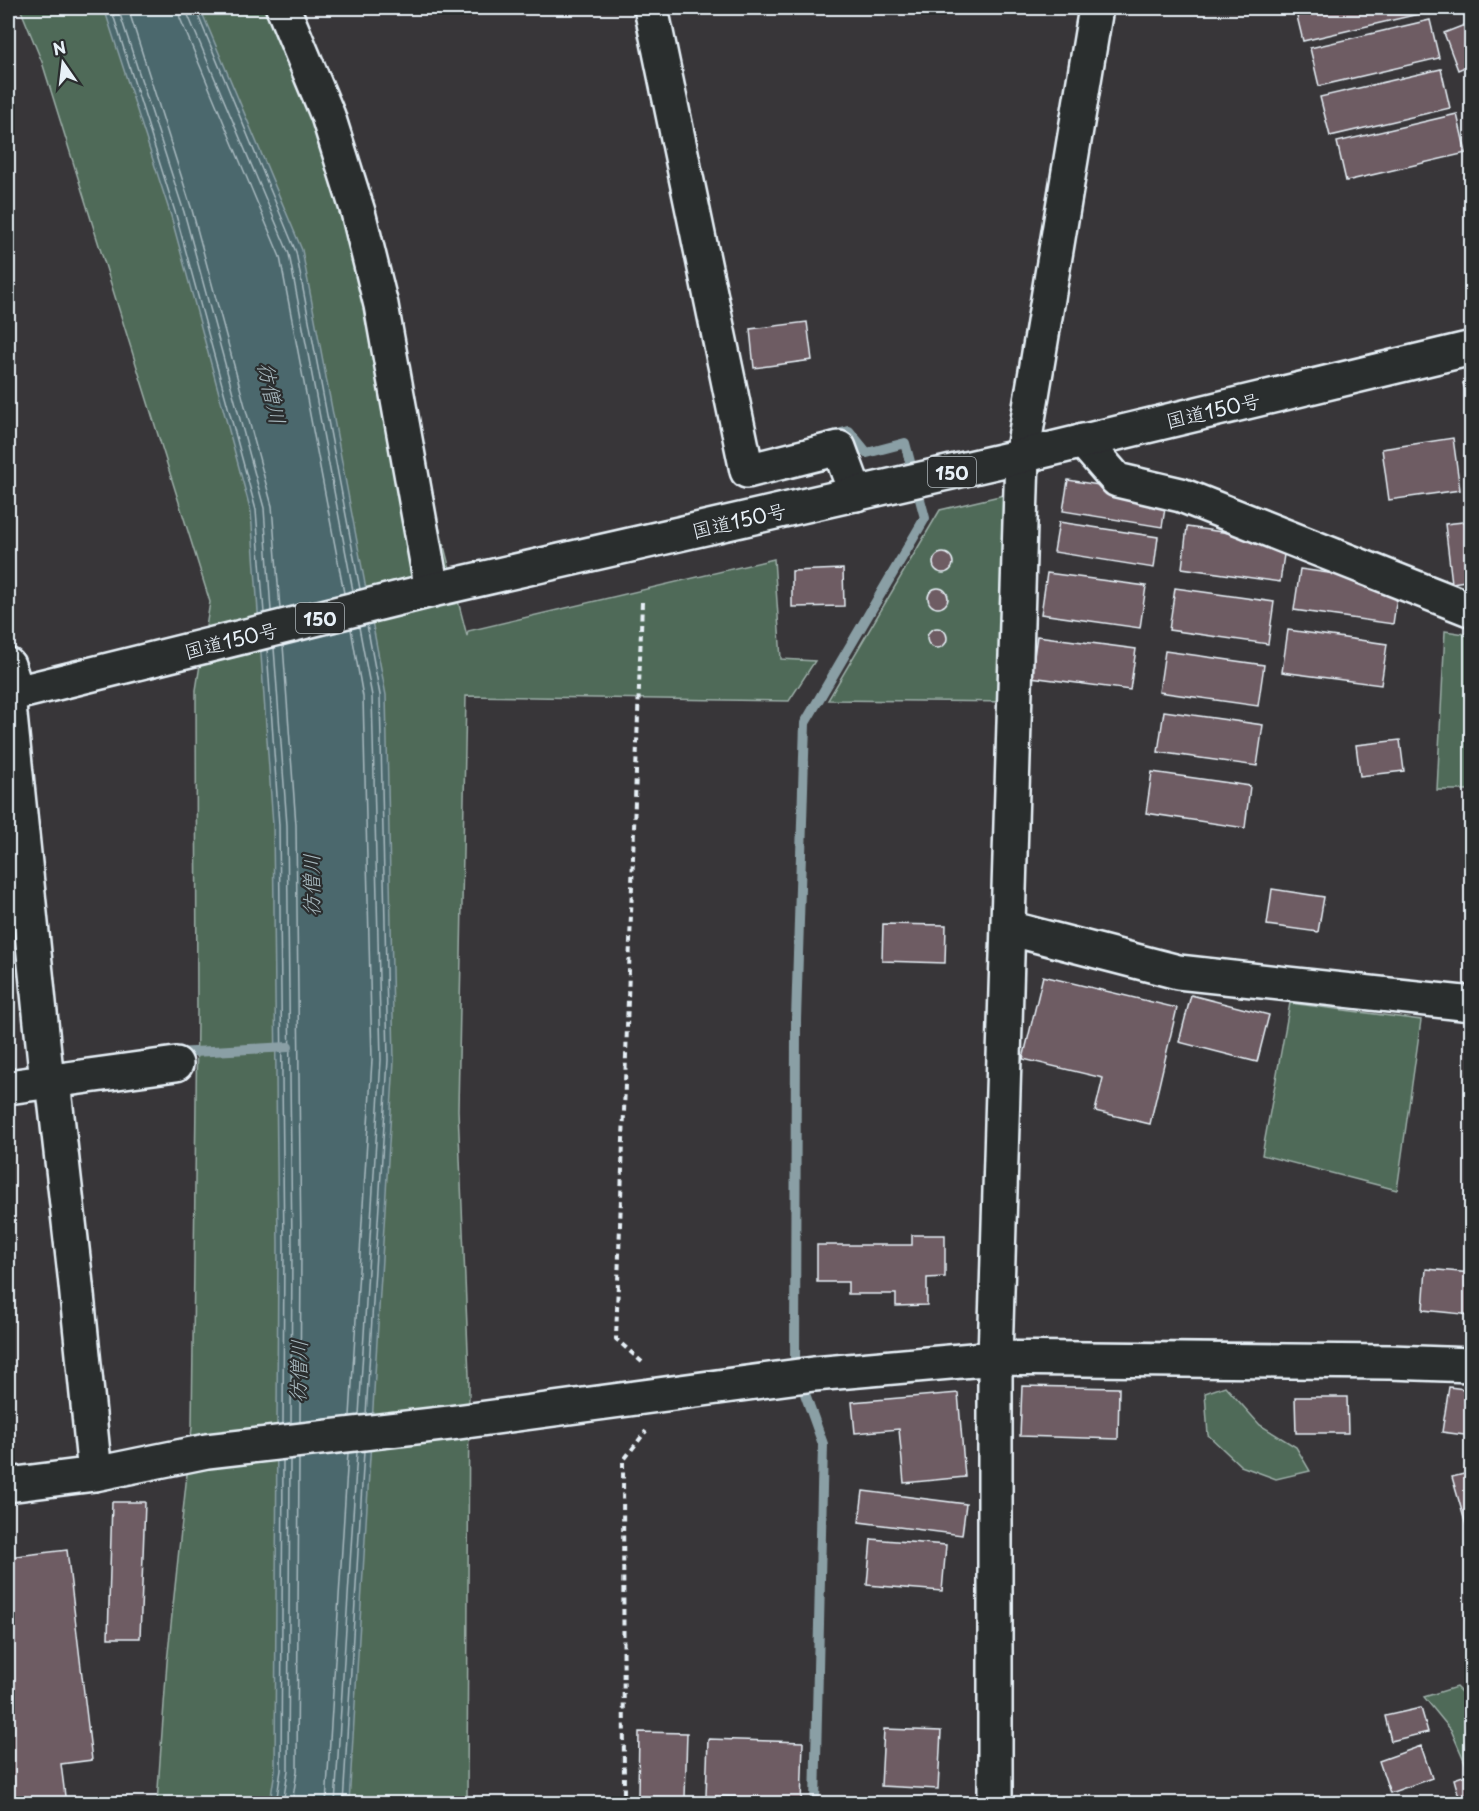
<svg xmlns="http://www.w3.org/2000/svg" width="1479" height="1811" viewBox="0 0 1479 1811" font-family="'Playpen Sans','Klee One',sans-serif">
<style>
.green{fill:#506a58;stroke:#9caea8;stroke-width:1.5}
.water{fill:#4b686d;stroke:#8a9fa5;stroke-width:1.5}
.lines{fill:none;stroke-linecap:round;stroke-linejoin:round}
.shore{stroke:#a9bac0;stroke-width:1.5}
.stream{stroke:#8a9fa5;stroke-width:10}
.building{fill:#6e5c63;stroke:#e8f1f8;stroke-width:1.5}
.minor-casing{stroke:#e8f1f8;stroke-width:38}
.trunk-casing{stroke:#e8f1f8;stroke-width:38}
.path{stroke:#e8f1f8;stroke-width:4;stroke-dasharray:6 4.5;stroke-linecap:butt}
.minor{stroke:#2a2d2e;stroke-width:33}
.trunk{stroke:#2a2d2e;stroke-width:33}
.labels{text-anchor:middle;dominant-baseline:central;stroke-width:4.5;stroke-linejoin:round;paint-order:stroke}
.shield{fill:#2a2d2e;stroke:#afb6bb;stroke-width:1.5}
.shield-label{font-size:18px;font-weight:bold;fill:#e8f1f8}
.street-label{font-size:20px;fill:#e8f1f8;stroke:#2a2d2e}
.water-label{font-size:21px;font-style:italic;fill:#a9bac0;stroke:#2a2d2e}
</style>
<rect width="100%" height="100%" fill="#383639"/>
<filter id="ink" filterUnits="userSpaceOnUse"><feTurbulence type="fractalNoise" baseFrequency=".0167" numOctaves="2"/><feDisplacementMap in="SourceGraphic" scale="12" xChannelSelector="R" yChannelSelector="G"/><feConvolveMatrix kernelMatrix="1 2 1 2 8 2 1 2 1" color-interpolation-filters="sRGB"/></filter>
<g filter="url(#ink)">
<!-- green -->
<path class="green" d="M20,8H266L363,230L467,636L468,631L774,559L781,659L815,661L789,701L466,696L458,1110L469,1375L467,1803H157L167,1662L192,1427L197,1019L196,690L210,602L42,62Z
M1021,491L1015,702L828,700L940,510Z
M1445,631L1471,635V790H1437Z
M1290,1003L1421,1020L1397,1190L1262,1155Z
M1225,1386L1260,1425L1296,1447L1310,1471L1276,1479L1241,1466L1208,1435L1205,1393Z
M1456,1687L1471,1702V1774H1470L1451,1730L1424,1697Z"/>
<!-- water -->
<path class="water" d="M104,8H200L302,250L386,695L394,1061L349,1803H270L275,1770L278,1245L273,825L251,512L171,216Z"/>
<g class="lines">
<!-- shore -->
<path class="shore" d="M111,8L176,215L256,510L264,613
M118,8L184,212L264,508L271,611
M128,8L192,210L272,506L280,609
M178,8L180,18L280,257L344,593
M187,8L188,15L289,254L353,591
M195,8L296,252L360,589
M283,645L296,825L301,1245L300,1422
M274,648L287,825L292,1245L291,1423
M267,649L279,825L284,1245L283,1424
M359,1415L381,1060L372,696L359,627
M366,1415L388,1060L380,695L367,625
M350,1416L372,1060L363,697L351,629
M276,1804L281,1770L283,1460
M283,1804L288,1770L290,1460
M292,1804L297,1771L299,1458
M326,1804L348,1453
M335,1804L357,1452
M343,1804L364,1451"/>
<!-- stream -->
<path class="stream" d="M175,1053L288,1047
M815,1804L823,1444L795,1366L796,1020L805,723L925,518L905,443L867,453L849,431L830,436"/>
</g>
<!-- building -->
<path class="building" d="M1295,8H1422L1423,13L1303,41Z
M1430,20L1439,58L1319,86L1310,48Z
M1472,22V64L1458,70L1444,33Z
M1441,69L1450,108L1330,136L1320,97Z
M1472,73V89L1466,75Z
M1457,114L1466,153L1346,181L1337,142Z
M807,322L812,360L754,368L750,329Z
M1472,381V411L1463,383Z
M1453,438L1460,490L1389,500L1382,449Z
M1068,480L1167,496L1162,527L1063,511Z
M1472,521V580L1452,583L1445,524Z
M1059,522L1158,537L1154,568L1054,552Z
M1187,527L1286,541L1280,582L1182,568Z
M933 563a10 10 0 1 1 20 0a10 10 0 1 1-20 0Z
M843,569L844,606L792,607V571Z
M1300,569L1399,583L1393,624L1294,610Z
M1047,573L1146,586L1140,628L1041,614Z
M1175,588L1274,602L1268,644L1169,630Z
M928 598a10 10 0 1 1 20 0a10 10 0 1 1-20 0Z
M927 638a10 10 0 1 1 20 0a10 10 0 1 1-20 0Z
M1288,630L1387,644L1381,685L1282,672Z
M1037,636L1136,649L1130,690L1031,677Z
M1165,651L1264,665L1258,706L1159,692Z
M1164,711L1263,725L1257,766L1158,752Z
M1400,740L1404,771L1360,776L1356,745Z
M1152,772L1250,786L1245,828L1146,813Z
M1272,889L1324,897L1318,932L1267,925Z
M883,924L946,925L945,963L882,961Z
M1043,976L1177,1008L1150,1124L1095,1111L1103,1078L1023,1059Z
M1191,995L1269,1015L1257,1062L1179,1042Z
M912,1235H945V1277L927,1278V1305L896,1306V1294H848V1282H817V1245H912Z
M1426,1269L1472,1273V1315L1423,1310Z
M1022,1386L1119,1388L1118,1439L1020,1436Z
M1449,1387L1472,1390V1436L1442,1432Z
M958,1393L965,1477L904,1483L899,1429L855,1433L852,1402Z
M1295,1397H1347L1348,1433H1296Z
M1472,1472V1523L1466,1525L1452,1477Z
M863,1491L966,1504L962,1535L859,1522Z
M112,1502H145L140,1638H108Z
M871,1539L946,1545L942,1591L867,1585Z
M67,1550L92,1760L61,1764L66,1804H8V1557Z
M1421,1708L1428,1732L1391,1741L1385,1716Z
M884,1729L941,1731L938,1789L881,1786Z
M639,1732L687,1733L685,1798L638,1796Z
M708,1739L803,1742L801,1804H772V1798L706,1796Z
M1421,1746L1432,1778L1390,1793L1379,1761Z
M1472,1773V1804H1461L1454,1779Z"/>
<g class="lines">
<defs>
<path id="minor" d="M283,8L328,116L358,212L381,305L432,590
M651,8L747,471L839,448L856,494
M1083,441L1117,480L1181,495L1472,610
M8,665L17,692
M8,695L47,1082
M1008,928L1178,972L1472,1004
M53,1081L75,1275L95,1474
M8,1087L176,1064
M8,1485L95,1474L207,1451L450,1423L814,1374L995,1358L1390,1362L1472,1365
M995,1804V1358L1022,456L1096,8"/>
<path id="trunk" d="M8,695L432,590L1022,456L1472,348"/>
</defs>
<!-- minor casing -->
<use href="#minor" class="minor-casing"/>
<!-- trunk casing -->
<use href="#trunk" class="trunk-casing"/>
<!-- path -->
<path class="path" d="M642,602L616,1339L642,1362
M624,1804L623,1461L646,1431"/>
<!-- minor -->
<use href="#minor" class="minor"/>
<!-- trunk -->
<use href="#trunk" class="trunk"/>
</g>
</g>
<g class="labels">
<!-- shield labels -->
<g class="shield">
<rect x="928" y="457" width="48" height="30" rx="4.5"/>
<rect x="296" y="603" width="48" height="30" rx="4.5"/>
</g>
<g class="shield-label">
<text x="952" y="472">150</text>
<text x="320" y="618">150</text>
</g>
<!-- street labels -->
<g class="street-label">
<text transform="translate(1213 410) rotate(-13)">国道150号</text>
<text transform="translate(739 520) rotate(-13)">国道150号</text>
<text transform="translate(231 640) rotate(-14)">国道150号</text>
</g>
<!-- water labels -->
<g class="water-label">
<text transform="translate(273 393) rotate(78)">彷僧川</text>
<text transform="translate(310 885) rotate(-90)">彷僧川</text>
<text transform="translate(297 1371) rotate(-88)">彷僧川</text>
</g>
</g>
<!-- margin -->
<rect width="1479" height="1811" fill="none" stroke="#2a2d2e" stroke-width="30"/>
<rect x="15" y="15" width="1449" height="1781" fill="none" stroke="#e8f1f8" stroke-width="2" filter="url(#ink)"/>
<!-- north arrow -->
<g transform="translate(63 63) rotate(346)" stroke="#2a2d2e" stroke-width="4.5" paint-order="stroke">
<path d="M0-4.5L10 22L0 15L-10 22Z" fill="#e8f1f8"/>
<text y="-9" font-size="16" font-weight="bold" text-anchor="middle" fill="#e8f1f8">N</text>
</g>
</svg>
